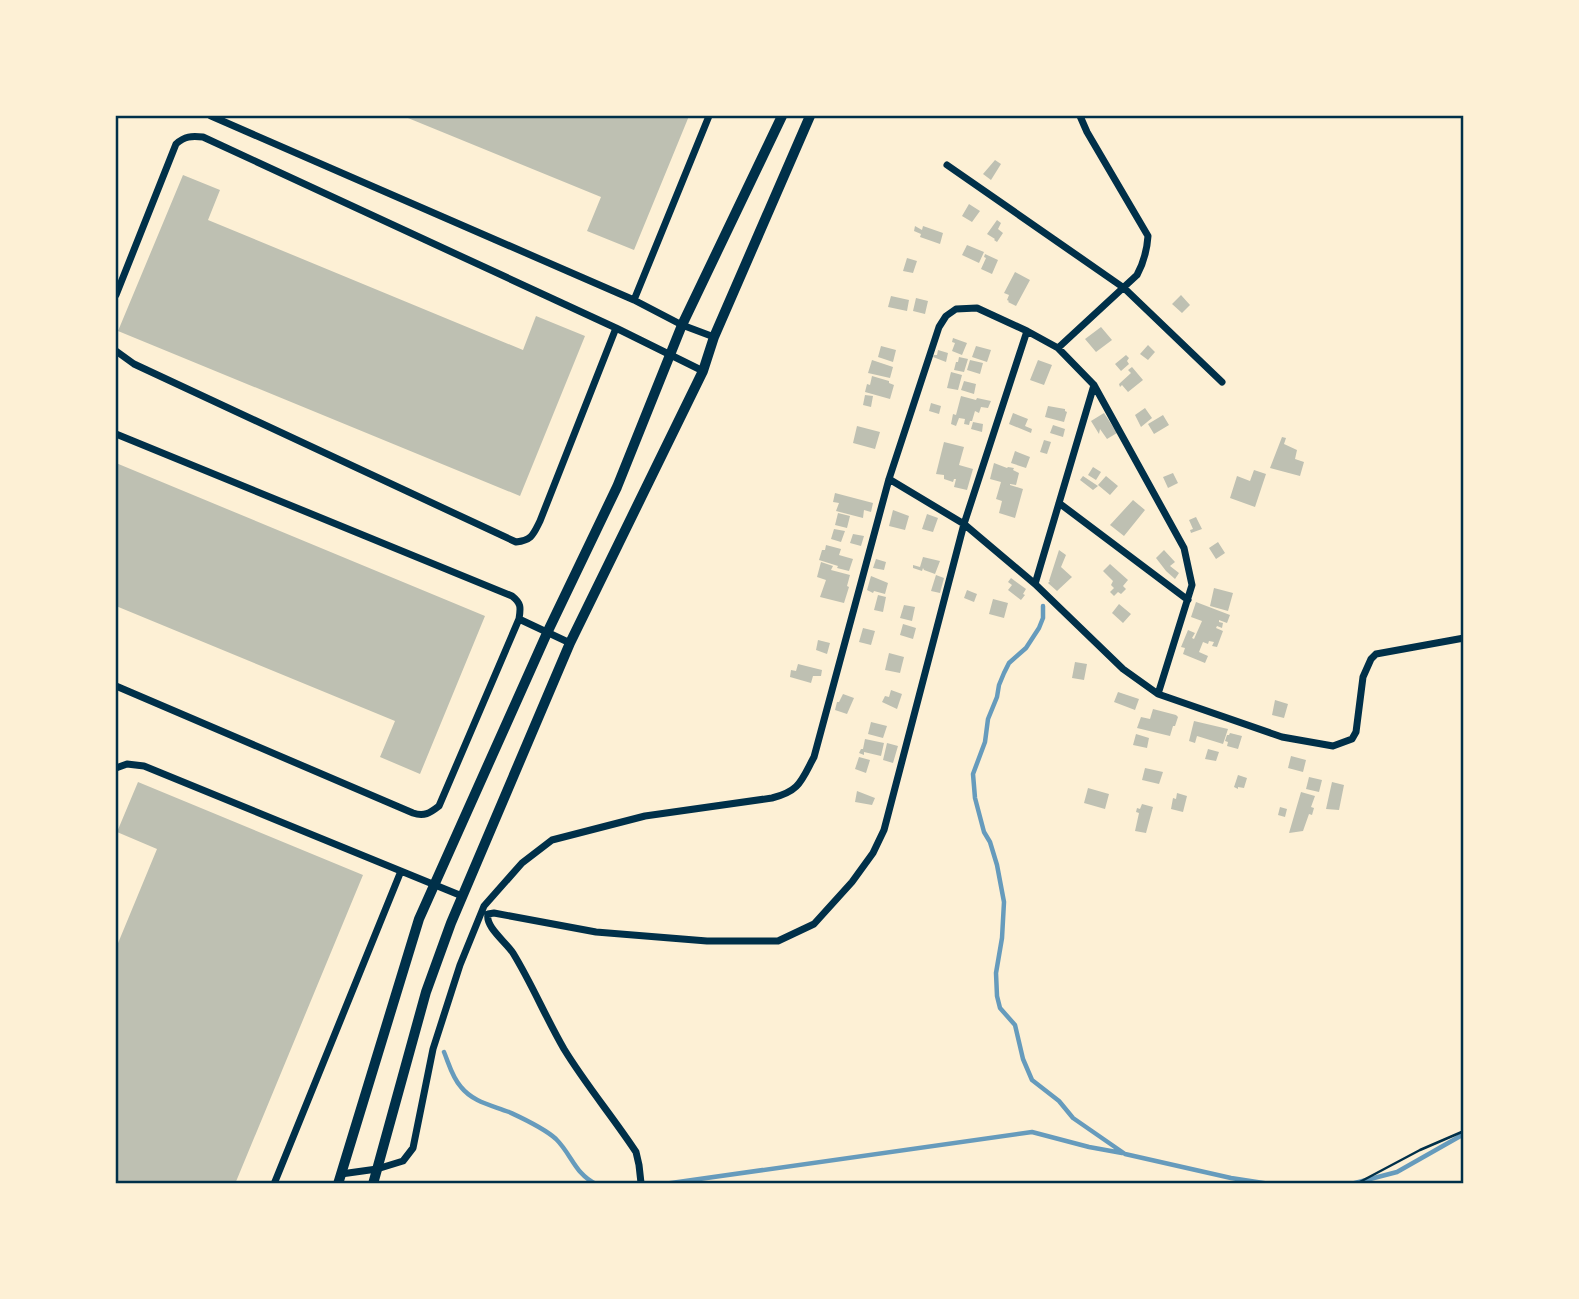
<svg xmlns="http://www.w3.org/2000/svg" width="1579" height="1299" viewBox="0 0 1579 1299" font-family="Roboto,sans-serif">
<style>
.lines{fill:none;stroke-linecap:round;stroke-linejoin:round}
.stream{stroke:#669bbc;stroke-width:4.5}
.building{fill:#bec0b2}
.path{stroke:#003049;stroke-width:2.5}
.minor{stroke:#003049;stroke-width:7}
.secondary{stroke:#003049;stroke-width:10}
.neatline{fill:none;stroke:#003049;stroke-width:2.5}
</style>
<rect width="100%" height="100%" fill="#fdf0d5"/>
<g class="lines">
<!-- stream -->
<path class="stream" d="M1043,606V618L1039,628L1026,648L1009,663L1004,673L999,685L997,697L988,719L985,742L973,774L975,798L984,832L990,842L997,865L1004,902L1002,938L996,973L997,996L1000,1008L1015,1025L1023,1059L1032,1080L1059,1101L1073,1118L1125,1154L1231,1178L1270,1184
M444,1052C449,1064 452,1077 461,1087C473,1102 491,1105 509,1112C524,1119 544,1128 556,1139C572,1155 575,1174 596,1184
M664,1184L1032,1132L1089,1147L1122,1153
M1351,1184L1397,1172L1464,1134"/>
</g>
<!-- building -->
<path class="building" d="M403,116H689L634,250L587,231L601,197Z
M995,160L1001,164L991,180L983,174Z
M183,175L220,190L208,220L523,350L536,316L585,336L520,496L118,331Z
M969,204L980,211L972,222L962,216Z
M997,220L1001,223L998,229L1003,233L997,242L994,240L995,239L987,234Z
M915,226L922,230L923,226L943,233L940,244L920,237L921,234L914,231Z
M967,245L984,252L979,263L962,255Z
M985,254L998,260L992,274L981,269L986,258L984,257Z
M907,258L917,261L913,273L903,271Z
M1015,272L1030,280L1016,306L1008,302L1009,301L1007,300L1009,295L1004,293Z
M1181,295L1190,305L1182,313L1172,304Z
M891,296L909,300L907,311L888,307Z
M916,298L928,301L925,314L913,311Z
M1101,327L1112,340L1096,352L1085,339Z
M953,338L967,343L962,355L952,351L955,343L952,342Z
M1148,345L1155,352L1148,360L1140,354Z
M881,346L896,350L893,362L878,357Z
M976,346L991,350L987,362L972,357Z
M938,350L948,353L946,362L933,357L934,355H937Z
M1126,355L1129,358L1127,361L1129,364L1121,371L1115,364Z
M959,357L968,359L964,372L954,370L956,362H958Z
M872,360L893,367L890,378L868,373Z
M970,360L983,363L980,374L967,370Z
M1038,360L1052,365L1044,385L1030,380Z
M1132,367L1143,380L1128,392L1122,385L1120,387L1119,384L1131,373L1128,370Z
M951,372L962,375L958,390L947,388Z
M872,376L889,381V383L894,385L890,399L865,392L867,384L870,385Z
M964,381L976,384L974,394L961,390Z
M865,395L873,396L871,407L863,405Z
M961,396L976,400L977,398L991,401L988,408L981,407L979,413L975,411L972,421H970L969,425L964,424L965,419L959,418L956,426L951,424L953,414L956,415Z
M931,403L941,406L939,414L929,411Z
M1048,406L1065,409V411L1067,412L1064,422L1045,417Z
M1145,408L1152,418L1141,427L1135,415Z
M1013,413L1028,419L1025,426L1032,429L1031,433L1009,424Z
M1104,413L1117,433L1107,439L1100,429L1099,434L1091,421Z
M1163,415L1169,425L1154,434L1148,424Z
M973,422L983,424L982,432L971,429Z
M1053,425L1065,429L1063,437L1050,433Z
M857,426L880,432L875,449L853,443Z
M1282,437L1286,438L1284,444L1297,450L1295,459L1304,462L1300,476L1270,468Z
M1044,440L1051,442L1047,454L1040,452Z
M944,442L964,447L959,465L973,469L967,490L954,487L956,479H954L953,482L944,479V475L936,474Z
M1015,451L1030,457L1026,468L1011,463Z
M116,463L485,616L420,774L380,757L395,721L116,606Z
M994,463L1007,468L1008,467L1014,468L1013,470L1019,473L1016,485L1010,484V485L1023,489L1015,518L999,513L1002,501L996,499L1001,482L990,479Z
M1093,467L1101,472L1096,480L1088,475Z
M1254,470L1266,474L1255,507L1230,498L1237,476L1250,481Z
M1173,473L1178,483L1168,488L1163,477Z
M1083,476L1098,486L1093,490L1080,480Z
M1106,476L1118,486L1110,495L1098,485Z
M835,493L873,503L871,512L864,510L863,518L836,511L839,503L833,502Z
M1133,500L1145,510L1124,536L1110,525Z
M893,510L909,516L905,530L889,526Z
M838,513L850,516L847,528L835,525Z
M927,514L938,518L933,532L922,529Z
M1196,517L1202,529L1191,533L1190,530L1193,529L1189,520Z
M834,529L845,531L841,542L831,539Z
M853,534L864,536L861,546L850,543Z
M1218,542L1225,553L1216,559L1209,548Z
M826,545L841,549L839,555L853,559L849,571L837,568L838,566L819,560L822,550H825Z
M1059,550L1066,555L1061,567L1072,577L1057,591L1048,583L1050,581H1049Z
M1164,550L1175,562L1170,566L1179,573L1175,579L1166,571L1156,558Z
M923,557L940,561L935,574L924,570L923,568L922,571L913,568V565L920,567Z
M876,559L886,562L884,570L873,568Z
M821,562L833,566L831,570L850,575L847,586L849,587L844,603L820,597L826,580L817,577Z
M1110,564L1128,580L1123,586L1126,589L1121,594L1118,592L1114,596L1110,592L1114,588L1111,585L1113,581L1103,571Z
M936,575L944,578L940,593L931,591Z
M871,576L888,583L885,594L874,591L873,593L867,590Z
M1011,578L1026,589L1023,594L1025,595L1021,600L1008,590L1012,585L1008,582Z
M1214,588L1233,593L1228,611L1210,606Z
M967,590L977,594L974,602L964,598Z
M878,595L886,597L883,612L874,610Z
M993,599L1008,603L1004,618L989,614Z
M1196,602L1230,615L1227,623L1219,620V622L1223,623L1222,628L1217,626L1216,628L1223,631L1217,647L1212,646L1214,642L1209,641L1208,644L1203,642L1199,652L1208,656L1205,663L1183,654L1185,648L1181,647L1188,630L1195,633L1192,638L1194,639L1202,621L1191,617Z
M1119,604L1131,614L1123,623L1112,613Z
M904,605L915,607L912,621L900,618Z
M903,624L916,628L913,639L900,635Z
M863,628L875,631L871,645L859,642Z
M818,640L830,643L827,654L816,650Z
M889,653L904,657L900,673L885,670Z
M1075,662L1087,664L1084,680L1072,678Z
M798,664L822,670L821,676H813L811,683L790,677L791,670L796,671Z
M891,690L902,694L897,709L882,702L885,696L889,697Z
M1118,692L1139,699L1135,710L1114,702Z
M843,694L854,698L847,714L835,710L837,702H839Z
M1275,700L1288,704L1284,718L1272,715Z
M1153,709L1176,715L1178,717L1175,726H1173L1170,736L1137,728L1141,717L1150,719Z
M1194,721L1228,729L1223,744L1197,736L1195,743L1189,741Z
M871,722L887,726L883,738L868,734Z
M1230,733L1242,736L1238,749L1227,746L1228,742L1225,741L1227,735H1229Z
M1136,734L1149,738L1147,748L1133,745Z
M865,739L884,743L881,756L864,752V755L859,753L861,749H863Z
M887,743L898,746L893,763L883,760Z
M1208,749L1219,752L1216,761L1205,759Z
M1291,756L1306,760L1303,772L1288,768Z
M859,757L870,760L866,773L855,769Z
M1145,768L1163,772L1159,784L1142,780Z
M1238,775L1247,778L1244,788L1238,787V789L1234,787Z
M1309,777L1322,780L1319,792L1306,789Z
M138,782L363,875L235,1184H116V948L157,849L117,832Z
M1332,782L1344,785L1339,810L1326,809Z
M1088,788L1109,794L1105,809L1084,803Z
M857,791L875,798L872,805L855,802Z
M1301,792L1315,796L1311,807L1314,808L1312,815L1309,814L1303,831L1289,833Z
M1177,793L1187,796L1183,812L1171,809L1173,798L1176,799Z
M1142,804L1153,807L1146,833L1135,831L1139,813L1136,812L1137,808L1140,809Z
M1280,807L1287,809L1285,817L1278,815Z"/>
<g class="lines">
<!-- path -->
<path class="path" d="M1356,1184L1420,1150L1464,1131"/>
<!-- minor -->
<path class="minor" d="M211,116L634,300L682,325L714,337
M947,165L1124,288L1222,382
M116,295L176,144C185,136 191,136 203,137L616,328L703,371
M634,300L709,116
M1058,348L1137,275C1144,262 1147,251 1148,236L1087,132L1080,116
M116,351L134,364L516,542C532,540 533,535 540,521L616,328
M116,434L512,596C521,603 521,607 519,619L439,806C430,813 424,817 413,813L116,686
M889,479L964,524L1035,584L1123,669L1158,694L1282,737L1333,746L1352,739L1356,732L1363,677L1371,659L1376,654L1464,638
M1059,503L1188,600
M1035,584L1094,385
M519,619L570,643
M116,768L127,764L144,766L462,896
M341,1174L377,1169L403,1161L413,1148L433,1049L460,965L484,906L522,863L552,840L645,816L772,798C800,791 801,781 814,757L889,479L939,327L946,316L956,309L977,308L1027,331L1058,348L1094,385L1184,548L1192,585L1158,694
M641,1183L639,1165L636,1152C613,1117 586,1085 564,1049C546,1018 532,984 513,953C506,942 485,927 488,914L494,913L596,932L707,941H778L814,924L852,882L873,853L884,830L964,524L1027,331
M274,1184L401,871"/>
<!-- secondary -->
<path class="secondary" d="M338,1184L419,919L547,633L617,487L682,325L782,116
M373,1184L426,992L451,923L570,643L703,371L714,337L810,116"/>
</g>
<!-- border -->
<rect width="1579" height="1299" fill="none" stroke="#fdf0d5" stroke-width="234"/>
<rect x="117" y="117" width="1345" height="1065" class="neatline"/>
</svg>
